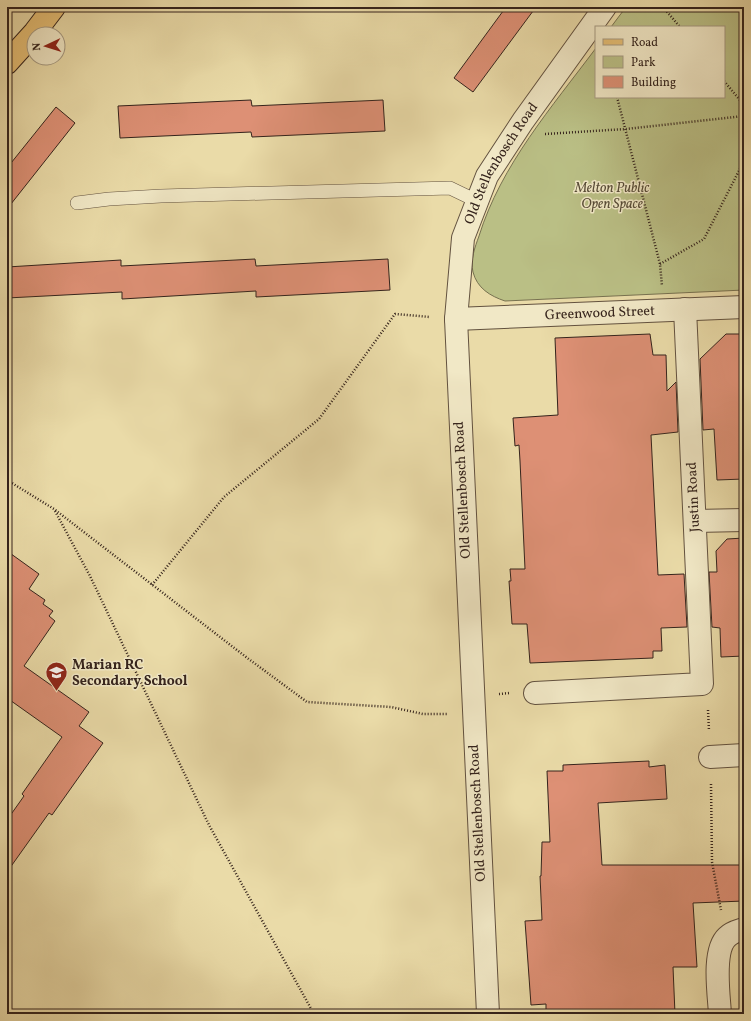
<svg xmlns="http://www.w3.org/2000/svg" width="751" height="1021" viewBox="0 0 751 1021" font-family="Vollkorn,serif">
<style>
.green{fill:#babf85;stroke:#777150}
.building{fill:#dd9075;stroke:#34231c}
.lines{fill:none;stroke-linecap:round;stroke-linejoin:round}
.service-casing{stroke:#62513f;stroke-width:14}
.minor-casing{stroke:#62513f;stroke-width:24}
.primary-casing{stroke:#34231c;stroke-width:24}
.path{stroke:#34231c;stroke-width:2.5;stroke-dasharray:1 2;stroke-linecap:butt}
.service{stroke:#f1e8c6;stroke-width:13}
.minor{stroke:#f1e8c6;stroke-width:22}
.primary{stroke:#e5be74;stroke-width:22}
.labels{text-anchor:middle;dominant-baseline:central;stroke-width:3;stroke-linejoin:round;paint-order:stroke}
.street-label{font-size:14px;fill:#34231c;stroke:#f1e8c6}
.park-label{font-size:14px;font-style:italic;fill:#564a36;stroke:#f1e8c6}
.poi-label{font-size:14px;font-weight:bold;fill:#34231c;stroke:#f1e8c6;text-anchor:start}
</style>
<rect width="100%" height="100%" fill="#eadba8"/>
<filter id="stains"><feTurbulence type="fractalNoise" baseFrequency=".005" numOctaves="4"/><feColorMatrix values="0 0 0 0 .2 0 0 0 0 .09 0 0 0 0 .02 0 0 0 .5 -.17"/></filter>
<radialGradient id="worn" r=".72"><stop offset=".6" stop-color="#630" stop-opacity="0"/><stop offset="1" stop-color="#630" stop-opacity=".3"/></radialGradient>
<!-- green -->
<path class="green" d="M626,7H744V290L505,301C490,296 477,288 473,272C470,260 475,247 479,236C501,165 552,107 596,48V97H724V27H611Z"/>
<!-- building -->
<path class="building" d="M506,7H536L473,92L454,78Z
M251,100L252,106L383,100L385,131L252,137L251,132L120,138L118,106Z
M56,107L75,123L7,209V168Z
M255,259L256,266L388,259L390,290L256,297V291L122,299V292L7,298V267L121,260V266Z
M650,334L653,355H666L667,391L676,382L678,432L651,435L658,575L684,574L687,627L661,628L662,651H653V658L530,663L527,624H512L509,581H511L510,569H525L520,461L519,445L515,446L513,418L558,415L555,338Z
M726,334H744V479L717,480L714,429L703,430L700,359Z
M744,538V656L721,657L720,628L712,627L709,572H717L716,551L727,539Z
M7,551L39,574L29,589L45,600L43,604L53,611L49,616L55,621L24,666L89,712L79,726L103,743L52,815L49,813L7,872V820L24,796L22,794L62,737L7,698Z
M649,761V767L665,765L667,799L598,803L602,865H744V901L693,903L697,967H673L675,1014H546V1004L531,1005L525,921L542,920L540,876H541L542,842H550L547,771H563V765Z"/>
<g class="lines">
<defs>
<path id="service" d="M77,203L109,199L161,196L450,188L477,201"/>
<g id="minor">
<path id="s1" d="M456,319L744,307"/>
<path d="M695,521L744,520"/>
<path d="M535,693L702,684L685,309"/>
<path d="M710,757L744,755"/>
<path id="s2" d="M488,1014L456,319L463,238L487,176L523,121L605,7"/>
<path d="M720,1014C719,995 712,951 727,937C732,932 738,931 744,929"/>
</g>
<path id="primary" d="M7,63L35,32L54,7"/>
</defs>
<!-- service casing -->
<use href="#service" class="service-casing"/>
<!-- minor casing -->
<use href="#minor" class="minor-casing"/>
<!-- primary casing -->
<use href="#primary" class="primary-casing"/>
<!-- path -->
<path class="path" d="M663,7L680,27
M724,81L744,105
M617,97L660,264L662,286
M545,134L626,129L744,116
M660,264L704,239L744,161
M7,480L54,509L246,657L307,702L391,707L423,714H448
M55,511L90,576L209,825L314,1014
M152,585L224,497L319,419L395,314L430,317
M499,694L510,693
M708,710L709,731
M711,784L712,862L721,910"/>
<!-- service -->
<use href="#service" class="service"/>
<!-- minor -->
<use href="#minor" class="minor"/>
<!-- primary -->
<use href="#primary" class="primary"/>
</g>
<!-- icons -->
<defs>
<symbol id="school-pin" viewBox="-11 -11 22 30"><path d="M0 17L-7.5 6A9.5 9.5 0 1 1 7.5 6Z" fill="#8f2418" stroke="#f1e8c6"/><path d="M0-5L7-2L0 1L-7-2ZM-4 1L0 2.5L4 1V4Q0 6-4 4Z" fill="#fff"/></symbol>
</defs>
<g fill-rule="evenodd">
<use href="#school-pin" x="44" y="660" width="25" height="34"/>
</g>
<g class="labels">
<!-- street labels -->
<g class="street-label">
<text stroke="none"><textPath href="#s2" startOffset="861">Old Stellenbosch Road</textPath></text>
<text stroke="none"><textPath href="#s1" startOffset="144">Greenwood Street</textPath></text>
<text transform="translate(463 490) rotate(-93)">Old Stellenbosch Road</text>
<text transform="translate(694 497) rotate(-93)">Justin Road</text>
<text transform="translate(478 813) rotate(-93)">Old Stellenbosch Road</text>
</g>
<!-- park labels -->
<g class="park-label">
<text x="612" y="188">Melton Public<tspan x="612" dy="16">Open Space</tspan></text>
</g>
<!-- poi labels -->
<g class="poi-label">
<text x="72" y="665">Marian RC<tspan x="72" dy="16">Secondary School</tspan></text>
</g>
</g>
<!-- margin -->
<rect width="751" height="1021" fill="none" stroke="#eadba8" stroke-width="24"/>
<rect x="8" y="8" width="735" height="1005" fill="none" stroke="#34231c" stroke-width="2"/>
<rect x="12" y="12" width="727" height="997" fill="none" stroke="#34231c"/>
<!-- legend -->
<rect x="595" y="26" width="130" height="72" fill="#f1e8c6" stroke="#a59982"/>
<rect x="603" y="39" width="20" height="6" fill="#e5be74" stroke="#a59982"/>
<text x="631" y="46" font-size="12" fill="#34231c">Road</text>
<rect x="603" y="56" width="20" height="12" fill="#babf85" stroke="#a59982"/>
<text x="631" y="66" font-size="12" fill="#34231c">Park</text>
<rect x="603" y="76" width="20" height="12" fill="#dd9075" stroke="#a59982"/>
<text x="631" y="86" font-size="12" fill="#34231c">Building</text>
<!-- north arrow -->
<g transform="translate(46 46) rotate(266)"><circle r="19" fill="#f1e8c6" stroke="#a59982"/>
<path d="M0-3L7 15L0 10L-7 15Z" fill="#8f2418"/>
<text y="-6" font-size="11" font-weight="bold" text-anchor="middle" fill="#34231c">N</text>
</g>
<rect width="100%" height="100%" filter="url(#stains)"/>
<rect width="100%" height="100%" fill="url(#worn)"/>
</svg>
